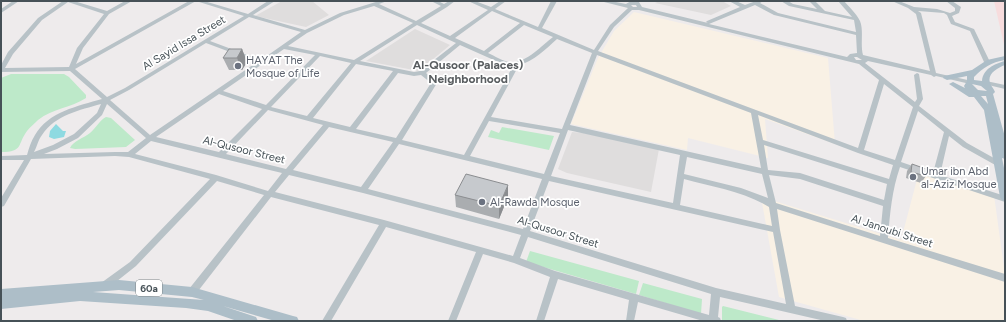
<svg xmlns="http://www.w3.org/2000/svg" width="1006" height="322" viewBox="0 0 1006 322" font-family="Figtree,sans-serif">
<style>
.commercial{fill:#f9f1e5}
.education{fill:#dfdddd}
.medical{fill:#f7dcdd}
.green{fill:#bde9c9}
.water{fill:#8edae1}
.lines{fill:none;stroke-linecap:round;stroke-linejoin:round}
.minor{fill:#b8c2c7;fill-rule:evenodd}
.major{fill:#adbec8;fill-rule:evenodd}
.wall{fill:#aaadb0}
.shaded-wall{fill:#8b8d90}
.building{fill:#c6c9cd;stroke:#8b8d90}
.worship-dot{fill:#6b7280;stroke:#fff;stroke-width:1.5}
.labels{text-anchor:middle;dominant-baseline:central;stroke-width:3.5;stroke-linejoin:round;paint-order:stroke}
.shield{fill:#fff;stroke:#7e8589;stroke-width:1}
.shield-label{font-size:10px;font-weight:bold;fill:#465157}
.street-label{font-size:11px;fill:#465157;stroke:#fff}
.worship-label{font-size:11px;fill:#5b616d;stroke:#fff;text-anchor:start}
.neighbourhood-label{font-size:12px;font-weight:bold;fill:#595d60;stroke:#fff}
</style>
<rect width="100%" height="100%" fill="#eeebec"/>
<!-- commercial -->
<path class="commercial" d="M634,12L828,58L835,144L765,119L768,158L688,138L687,150L571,124L598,58L614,31Z
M920,168L994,195L1005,275V321H864L779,297L761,197L901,240Z"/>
<!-- education -->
<path class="education" d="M282,1H312L329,15L306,27L255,16Z
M660,1H722L731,6L711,15L655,3Z
M415,29L450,45L419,71L366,61Z
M572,132L584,133L659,149L651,192L567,173L558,169Z"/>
<!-- medical -->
<path class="medical" d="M994,1H1005V49Z"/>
<!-- green -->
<path class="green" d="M11,74H64L69,77L86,95V98C71,108 53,108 38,120C35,123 30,127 27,131C17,144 24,152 1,152V78Z
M106,117L111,118L135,140L126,147L75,149L70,148C73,141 84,138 90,133C96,128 100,120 106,117Z
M502,127L554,136L549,150L488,137L491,130L499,133Z
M530,251L639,281L636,294L526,262Z
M643,283L702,299L701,314L639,295Z
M723,306L783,321H727L722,320V307Z"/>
<!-- water -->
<path class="water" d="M56,124L63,131H66L64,137L54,139L49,137L50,131Z"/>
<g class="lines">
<!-- minor -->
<path class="minor" d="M13,1H19L1,13V9Z
M63,1H74L107,11L125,1H132L109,14L83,48L76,64L189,1H196L75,69L107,97L125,88L244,16L196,1H204L248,14L268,1H275L253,15L305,30L340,13L379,1H387L379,4L416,21L441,6L431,1H438L444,4L449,1H455L447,7L421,23L450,36L488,10L468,1H475L491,7L500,1H506L495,9L538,27L551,1H557L542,28L594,50L610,25L628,8L600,1H611L626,4C629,1 634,1 639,2L642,7L708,23L706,22L707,21L740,7L729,1H736L745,5L756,1H763L760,3L778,13L856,32L854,20L789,6L781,1H788L793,4L817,9L809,1H815L825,11L852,17L838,1H844C849,7 856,13 860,21C864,31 860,44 863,55L930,71L916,14L908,8L892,1H899L914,7L937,9L950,13L955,11V8L946,1H952L961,7L959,13L952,16L955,22L974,29L990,62L989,63L987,64L984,62L970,31L951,24L947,15L944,13L918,11L921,13L936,73L972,81L973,82L972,83L970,84L936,76L934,77L931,75L868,61L865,63L915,102L917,99L914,75L917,73L919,74L923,99L919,106L967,143L1001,162L1003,164L999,167L997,166L963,147L949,136L940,175L1005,196V202L900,167C892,190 890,213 888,238L1005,274V282L777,209L780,230L795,306L843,317L846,318L847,321H825L720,297L718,317L720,318L721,321H703L638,302L634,321H626L629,300L558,279L544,321H536L550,277L514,263L483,254L456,321H448L476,252L386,227L331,321H322L379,225L271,197L195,295L192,296L189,295L188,292L189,289L264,195L217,181L136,266L107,289L104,290L101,289L100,286L101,283L130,262L210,179L129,157L115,156L31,159L4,206L1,207V198L24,160H1V156L27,155C29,148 31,141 35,135C48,112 78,106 102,99L70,71L1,72V65L8,52L38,18ZM68,2L104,14L77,48L69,67L5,68L13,54L42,20ZM631,5H636L637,7H633ZM755,5L774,15L856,35L857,53L850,54L847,57L709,24ZM374,6L413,23L354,60L288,46L307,33L344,15ZM632,10H639L859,64L879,80L858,148L598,51L614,27ZM492,11L520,23L484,51L455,38ZM249,17L301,32L261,60L210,41ZM417,25L456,43L420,71L414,72L360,61ZM524,25L553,37C541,46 526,64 509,62C502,61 495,56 488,53ZM557,39L592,53L562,129L491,117L519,65C534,61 546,49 557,39ZM206,43L257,62L150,135L110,100L129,90ZM460,45L505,65L513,66L464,155L402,140L437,83L426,73ZM284,49L315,55L266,105L223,91ZM597,55L751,113L761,168L570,125ZM320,56L351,63L307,116L271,107ZM854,57H857L862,60H856ZM356,64L393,71L350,127L313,118ZM398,73L414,76L421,75L431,83L396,138L356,129ZM884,84L913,107L895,160L864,150ZM219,94L262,109L219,152L156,137ZM101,104L97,113L74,134L53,145L34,152C37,147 38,140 42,135C55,115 80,110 101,104ZM107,104L146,138L128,152H115L44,154L57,149L78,138L102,115ZM268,110L323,125L286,169L226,154ZM918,111L944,132L933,173L901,162ZM758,115L858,153L893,165L889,179L763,140ZM489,121L560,133L544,174L470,156ZM329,127L393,142L361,187L293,170ZM568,130L680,155L673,203L551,176ZM151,141L282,173L268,191L216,175L135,154ZM399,144L542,179L523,229L368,189ZM764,145L887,184L884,200L800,173L768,170ZM687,157L762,174L768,198L741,188L684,174ZM289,175L363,193L521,235L513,256L384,220L275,192ZM769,175L800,179L883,206L880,236L776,203ZM684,179C713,187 743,191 769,207L772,226L680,205ZM549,181L773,232L786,304L716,288L530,231ZM528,237L711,294L709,315L555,271L520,258Z
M986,81L1005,85V89L984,84L983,83L984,82Z"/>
<!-- major -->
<path class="major" d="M1005,56V60C991,62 983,68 974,77V80L982,81C983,69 994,64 1005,61V65C997,68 987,74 990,83C991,86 994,89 995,92L993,94L1005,137V159L1002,158L1005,173V201L1002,200L1000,197L984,110L974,97H969L949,84L953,82L965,88L964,86L967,81V76L947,80L943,78L944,76L972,70L987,60ZM972,84L981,86L987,91L978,90ZM981,96H986L988,104Z
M119,280L192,287L293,316L297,317L299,321H275L223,306L256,317L258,321H237L208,311L186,308L80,301L1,309V289ZM119,290L192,297L204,300L93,292Z"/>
</g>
<!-- wall -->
<path class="wall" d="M242,49L247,62L242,70H229L223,58Z
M912,164L926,176L921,183L906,178L907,171Z
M455,195L508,197L499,219L456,207Z"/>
<!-- shaded-wall -->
<path class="shaded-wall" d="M242,49L247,62L242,70L237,58Z
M508,185V197L499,219V206Z"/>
<!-- building -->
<path class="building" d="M229,49H242L237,58H223Z
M912,164L926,169V176L911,172Z
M466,174L508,185L499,206L455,195Z"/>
<!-- markers -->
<g class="worship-dot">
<circle cx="238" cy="66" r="4"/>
<circle cx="913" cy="177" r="4"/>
<circle cx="482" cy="202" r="4"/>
</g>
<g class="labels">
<!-- shield labels -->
<rect class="shield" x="136" y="280" width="26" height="16" rx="3"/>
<g class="shield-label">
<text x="149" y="288">60a</text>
</g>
<!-- street labels -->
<g class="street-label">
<text transform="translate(184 43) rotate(-31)">Al Sayid Issa Street</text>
<text transform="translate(244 150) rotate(14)">Al-Qusoor Street</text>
<text transform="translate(892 231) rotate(18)">Al Janoubi Street</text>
<text transform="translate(558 232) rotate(17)">Al-Qusoor Street</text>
</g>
<!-- worship labels -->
<g class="worship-label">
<text x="246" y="60">HAYAT The<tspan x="246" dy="13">Mosque of Life</tspan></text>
<text x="921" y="171">Umar ibn Abd<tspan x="921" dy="13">al-Aziz Mosque</tspan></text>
<text x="490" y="202">Al-Rawda Mosque</text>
</g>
<!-- neighbourhood labels -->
<g class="neighbourhood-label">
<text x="468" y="65">Al-Qusoor (Palaces)<tspan x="468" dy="14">Neighborhood</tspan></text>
</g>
</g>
<!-- border -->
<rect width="1006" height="322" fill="none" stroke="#465157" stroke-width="4"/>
</svg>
